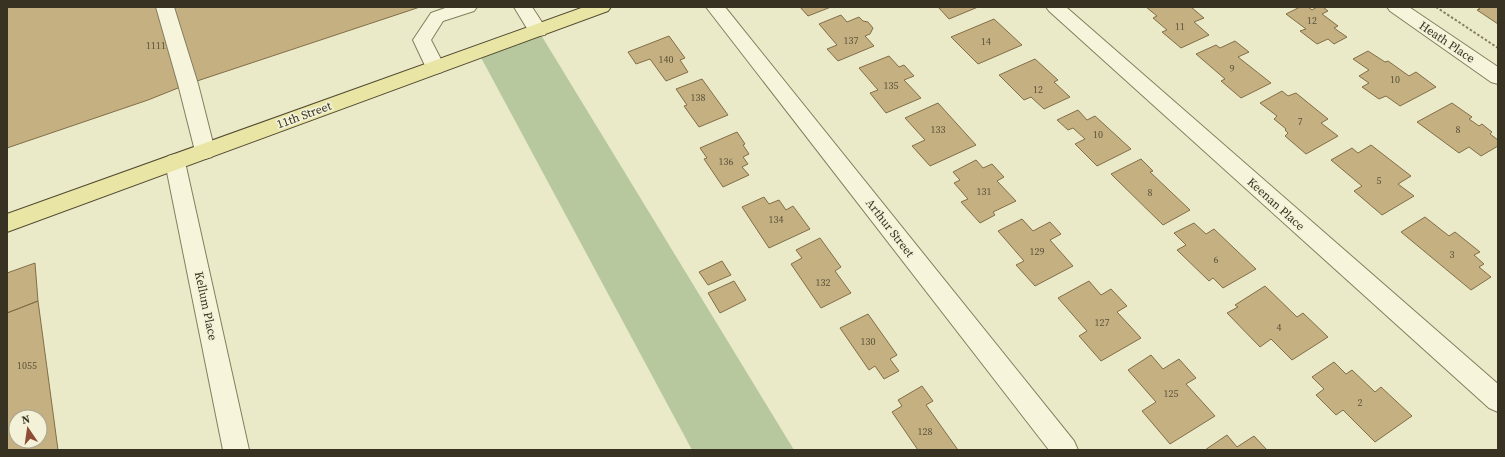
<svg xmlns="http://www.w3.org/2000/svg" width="1505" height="457" viewBox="0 0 1505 457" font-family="'Source Serif 4',serif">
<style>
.green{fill:#b7c89e}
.building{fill:#c5b082;stroke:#826e47;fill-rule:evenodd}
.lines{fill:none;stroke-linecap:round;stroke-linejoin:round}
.minor-casing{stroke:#857e5f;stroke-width:2}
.major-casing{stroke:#544b33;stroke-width:2}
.path{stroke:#857e5f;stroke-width:2;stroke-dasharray:2.5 2;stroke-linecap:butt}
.minor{fill:#f6f5db;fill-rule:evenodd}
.major{fill:#e9e6a5;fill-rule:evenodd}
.labels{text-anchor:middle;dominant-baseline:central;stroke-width:3.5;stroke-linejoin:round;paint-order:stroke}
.number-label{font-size:10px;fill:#5a5239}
.street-label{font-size:12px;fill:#373221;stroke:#f3f2d8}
</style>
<rect width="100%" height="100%" fill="#eaeac9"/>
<!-- green -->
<path class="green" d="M538,30L794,450H692L478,52Z"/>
<!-- building -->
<path class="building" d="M7,7H420L188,84L148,100L7,148Z
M800,7H831L808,16Z
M938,7H978L949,19Z
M1146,7H1191L1204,18L1194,22L1209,35L1181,48L1162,32L1167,30L1153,18L1157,16Z
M1300,7H1308L1312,10L1317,7H1323L1328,11L1322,14L1338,26L1334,28L1347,37L1334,44L1328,39L1317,44L1300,31L1306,29L1286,14Z
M1477,7H1498V24L1477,10L1480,9Z
M841,15L847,22L859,17L863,21L868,22L873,28L870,34L865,36L874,46L838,61L827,49L837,45L819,24Z
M994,19L1022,45L978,64L951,37Z
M669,36L685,58L680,60L688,72L666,81L650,59L636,64L628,52Z
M1235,41L1249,52L1238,57L1271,83L1241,98L1221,81L1225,79L1196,54L1216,45L1220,48Z
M1368,51L1385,62L1388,61L1409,76L1416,72L1436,87L1400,106L1386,96L1379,99L1362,87L1369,83L1359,76L1369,70L1353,59Z
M889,56L899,67L904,65L914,76L904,80L921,98L886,113L870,93L878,90L859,68Z
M1035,59L1058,80L1054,82L1070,97L1044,109L1031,97L1024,100L999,75Z
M702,79L728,115L699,127L684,106L687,105L676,89Z
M1282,91L1288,96L1296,93L1328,119L1321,123L1338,136L1306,154L1285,136L1288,133L1285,130L1286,129L1274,119L1277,116L1260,103Z
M938,103L976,145L930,166L912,146L925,140L905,118Z
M1452,103L1472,117L1469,119L1479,126L1482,124L1492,132L1490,134L1498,140V146L1481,156L1469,147L1459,153L1417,122Z
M1078,110L1087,120L1095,116L1131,149L1097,166L1075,144L1085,139L1073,128L1068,130L1057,120Z
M737,132L745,144L743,145L749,154L743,157L748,164L742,167L749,175L723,187L704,159L707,158L700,148Z
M1371,145L1411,176L1398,184L1414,196L1382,215L1354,191L1362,186L1331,160L1352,148L1358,153Z
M1141,159L1153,171L1150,172L1190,210L1163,225L1111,174Z
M976,160L983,168L992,164L1004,177L997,181L1016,201L993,212L995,215L980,223L961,202L968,199L954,183L960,180L953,172Z
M764,197L769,204L779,200L786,210L793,206L810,229L769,248L742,207Z
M1425,217L1449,236L1455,232L1480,252L1474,255L1484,264L1479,267L1491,277L1471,290L1401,232Z
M1022,219L1033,231L1050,222L1061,234L1050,240L1073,266L1035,286L1016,265L1024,261L998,231Z
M1194,223L1206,234L1214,229L1256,269L1223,288L1213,278L1209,281L1177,250L1186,245L1174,233Z
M820,238L841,267L835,271L851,293L821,308L791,264L802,258L796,250Z
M722,261L731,275L708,285L699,272Z
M35,263L38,301L7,313V273Z
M734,281L746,300L720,313L708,293Z
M1089,281L1101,295L1111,289L1127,306L1117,312L1141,338L1101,361L1079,336L1087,331L1058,298Z
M1265,286L1297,317L1303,313L1328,337L1292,360L1271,339L1260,347L1227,313L1238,307L1235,305Z
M38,301L58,450H7V313ZM16,417H40V441H16Z
M868,314L897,355L890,359L899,371L884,379L875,366L869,370L840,328Z
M1151,355L1163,369L1179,359L1196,378L1186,384L1215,416L1170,444L1142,411L1156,402L1128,370Z
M1334,362L1346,374L1352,370L1375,392L1381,387L1412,416L1375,442L1343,410L1336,415L1316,395L1324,389L1312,377Z
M922,386L933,401L926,405L958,450H918L892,412L902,406L898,400Z
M1227,435L1237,447L1254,436L1267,450H1205Z"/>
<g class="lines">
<defs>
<path id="minor" d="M156,7H174L198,84L215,151L212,157L205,159L198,157L195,151L178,84Z
M448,7H477L474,11L443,21L431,40L445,67L442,72L435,74L428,72L413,40L431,13Z
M514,7H532L547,30L545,35L538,36L531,35Z
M706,7H725L1074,441L1078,450H1049Z
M1046,7H1066L1498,384V412L1489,408L1049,11Z
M1387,7H1409L1498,67V84L1491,82L1390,11Z
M175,154L182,156L185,162L249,450H223L165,162L168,156Z"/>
<path id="major" d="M584,7H611L608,11L7,232V214Z"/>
</defs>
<!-- minor casing -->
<use href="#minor" class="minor-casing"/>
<!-- major casing -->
<use href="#major" class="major-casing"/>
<!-- path -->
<path class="path" d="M1436,7L1498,48"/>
<!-- minor -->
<use href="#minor" class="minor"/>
<!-- major -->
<use href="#major" class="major"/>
</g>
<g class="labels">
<!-- number labels -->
<g class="number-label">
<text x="1312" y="20">12</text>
<text x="1180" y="26">11</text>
<text x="851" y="40">137</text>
<text x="986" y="41">14</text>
<text x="156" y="45">1111</text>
<text x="666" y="59">140</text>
<text x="1232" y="68">9</text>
<text x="1395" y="79">10</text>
<text x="891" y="85">135</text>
<text x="1038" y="89">12</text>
<text x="698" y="97">138</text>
<text x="1300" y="121">7</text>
<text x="938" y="129">133</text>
<text x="1458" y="129">8</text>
<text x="1098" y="134">10</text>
<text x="726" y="161">136</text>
<text x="1379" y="180">5</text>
<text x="984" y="191">131</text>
<text x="1150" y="192">8</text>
<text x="776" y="219">134</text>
<text x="1037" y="251">129</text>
<text x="1452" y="254">3</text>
<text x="1216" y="259">6</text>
<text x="823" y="282">132</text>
<text x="1102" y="322">127</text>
<text x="1279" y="327">4</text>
<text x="868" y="341">130</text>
<text x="27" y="365">1055</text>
<text x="1171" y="393">125</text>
<text x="1360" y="402">2</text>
<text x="925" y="431">128</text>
</g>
<!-- street labels -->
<g class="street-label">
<text transform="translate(1447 42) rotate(34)">Heath Place</text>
<text transform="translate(304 115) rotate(-20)">11th Street</text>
<text transform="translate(1276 204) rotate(42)">Keenan Place</text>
<text transform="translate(890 228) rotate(52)">Arthur Street</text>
<text transform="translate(206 306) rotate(78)">Kellum Place</text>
</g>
</g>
<!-- border -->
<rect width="1505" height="457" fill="none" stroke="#373221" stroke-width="16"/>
<!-- north arrow -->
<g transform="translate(28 429) rotate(347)"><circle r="19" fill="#f3f2d8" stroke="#a8a58f"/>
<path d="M0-3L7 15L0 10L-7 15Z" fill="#8e4c35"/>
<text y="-6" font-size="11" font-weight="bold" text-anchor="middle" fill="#373221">N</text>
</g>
</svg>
